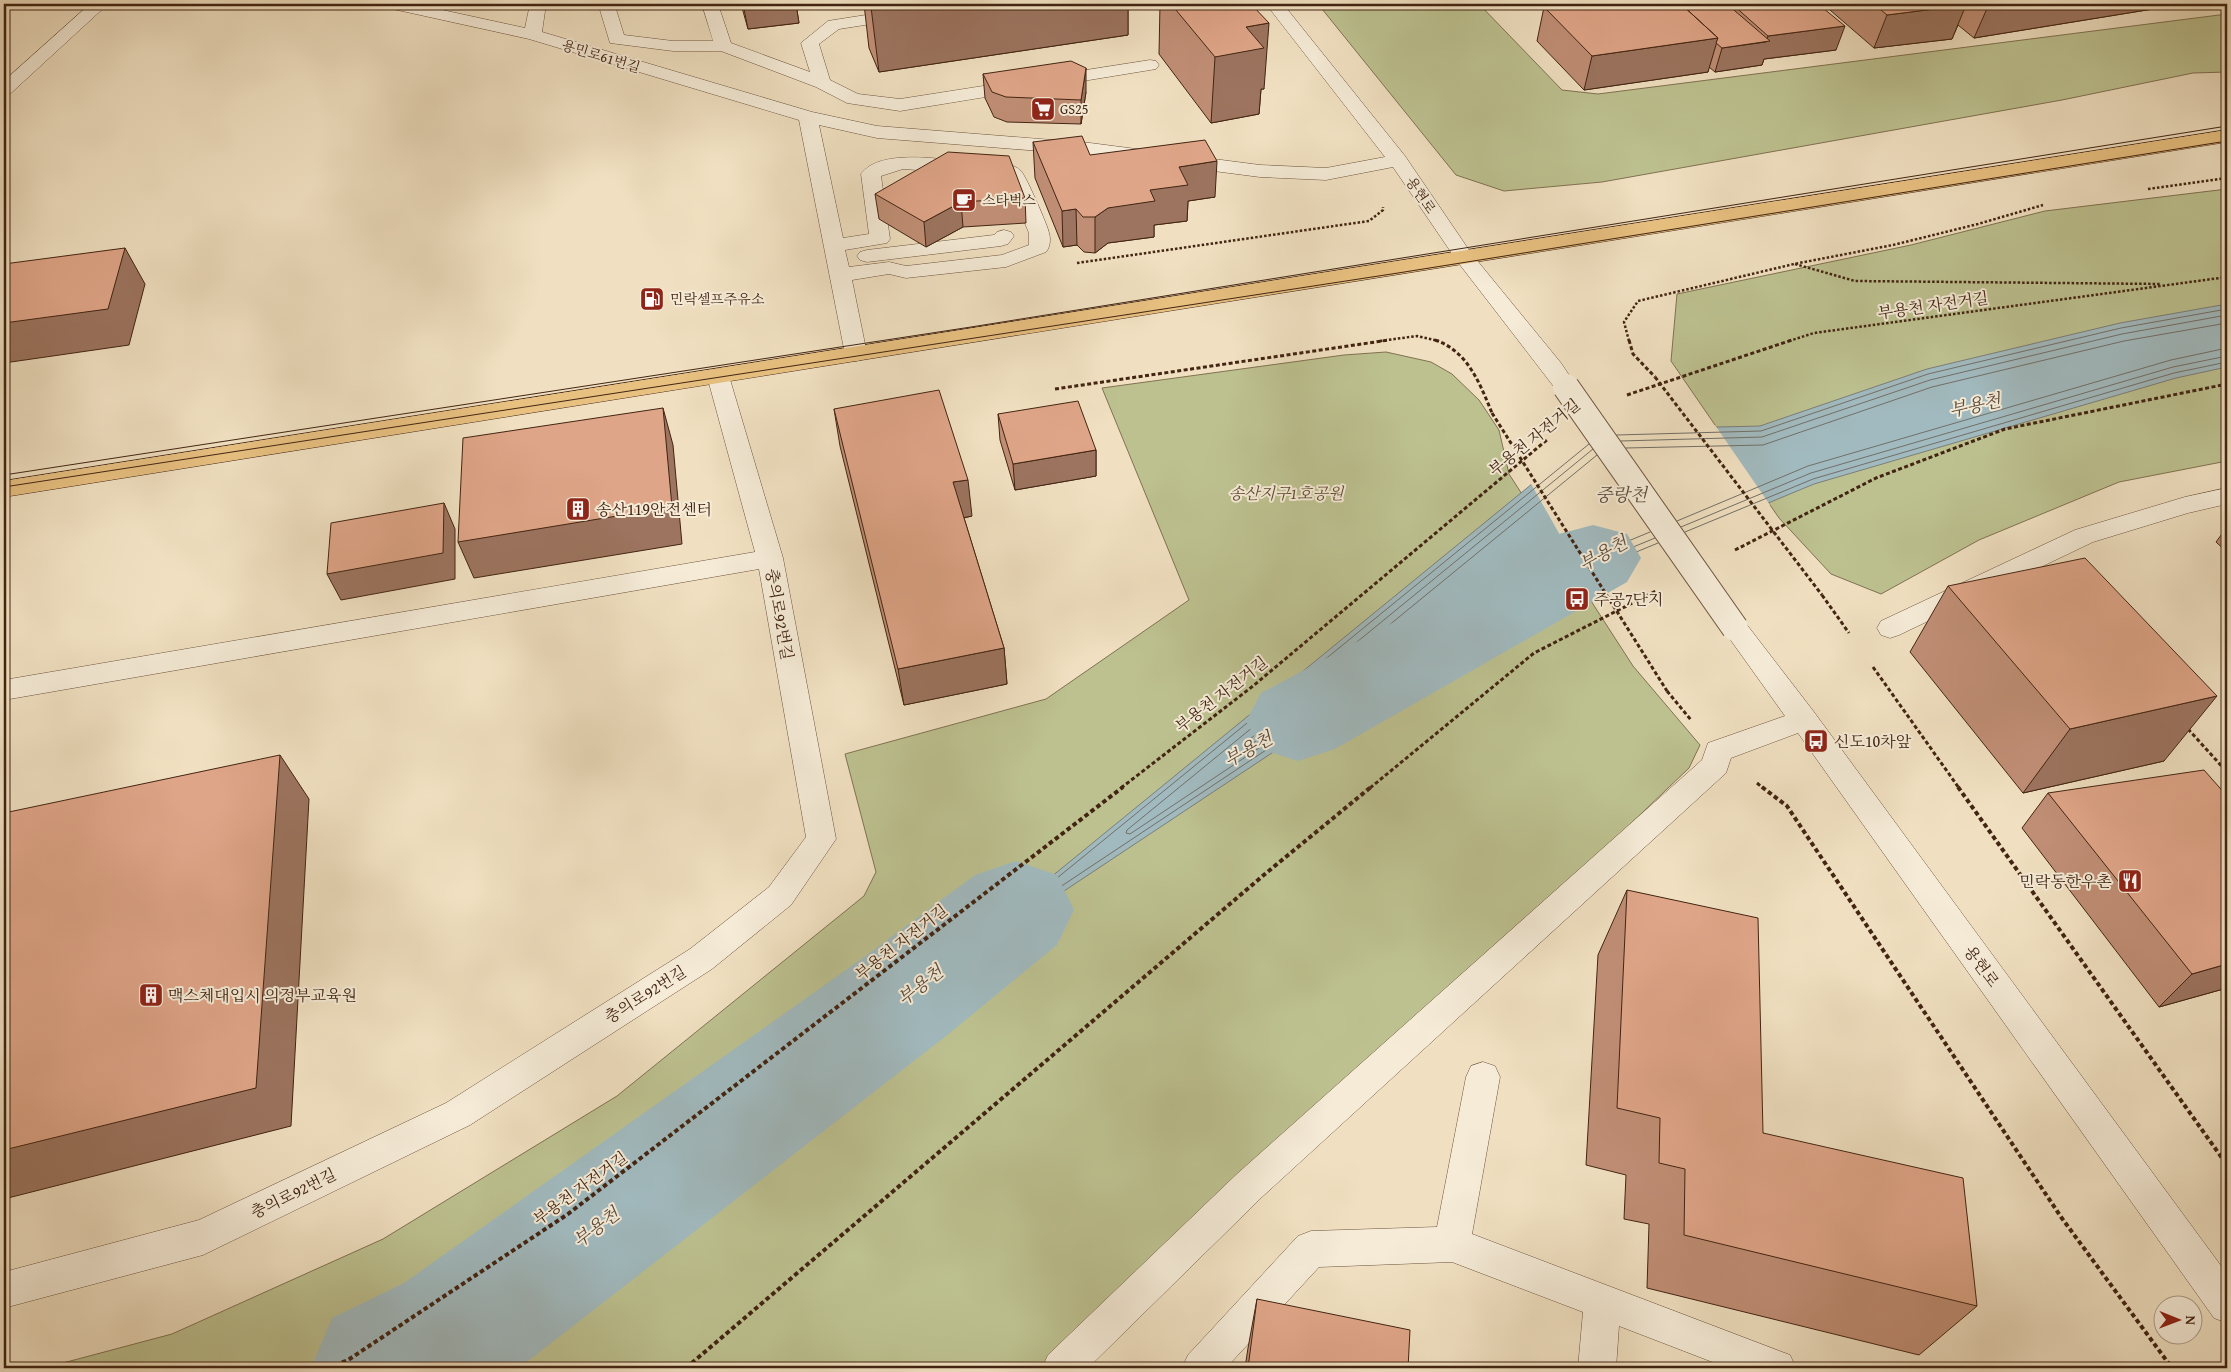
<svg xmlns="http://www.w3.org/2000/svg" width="2231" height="1372" viewBox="0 0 2231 1372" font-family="'Gentium Book Plus','Noto Serif KR',serif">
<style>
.green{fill:#bdc190;stroke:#807251}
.water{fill:#a1babf;stroke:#7b7e7a}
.pier{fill:#f0e0c1}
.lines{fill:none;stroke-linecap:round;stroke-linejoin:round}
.shore{stroke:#726f68;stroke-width:1}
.river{fill:#a1babf;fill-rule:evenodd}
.minor-casing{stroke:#6e533e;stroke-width:1}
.major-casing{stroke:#422412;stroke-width:1}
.path-far2{stroke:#422412;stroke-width:2.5;stroke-dasharray:2.5 2;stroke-linecap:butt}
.path-far1{stroke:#422412;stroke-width:3;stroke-dasharray:4 2.5;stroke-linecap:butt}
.path{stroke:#422412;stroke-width:4;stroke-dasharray:4.5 3;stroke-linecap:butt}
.minor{fill:#f5ebd7;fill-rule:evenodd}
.major{fill:#e8c080;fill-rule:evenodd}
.tram{stroke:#422412;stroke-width:1}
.minor-bridge-casing{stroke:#6e533e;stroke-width:28;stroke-linecap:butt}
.path-bridge{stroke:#422412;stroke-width:3;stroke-dasharray:4 2.5;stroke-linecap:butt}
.minor-bridge{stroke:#f5ebd7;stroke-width:26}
.wall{fill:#c08e75;stroke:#422412}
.shaded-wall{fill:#9c745f;stroke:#422412}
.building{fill:#dfa588;stroke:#422412}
.labels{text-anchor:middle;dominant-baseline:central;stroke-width:4;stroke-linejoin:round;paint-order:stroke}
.far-street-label{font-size:14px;fill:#422412;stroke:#f5ebd7}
.far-poi-label{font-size:14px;fill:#422412;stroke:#f5ebd7;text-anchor:start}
.street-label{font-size:16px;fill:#422412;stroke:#f5ebd7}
.park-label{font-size:16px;font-style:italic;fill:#614b32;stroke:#f5ebd7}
.poi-label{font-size:16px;fill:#422412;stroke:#f5ebd7;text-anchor:start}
.water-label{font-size:18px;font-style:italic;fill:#5a4a3d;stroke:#f5ebd7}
</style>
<rect width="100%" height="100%" fill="#f0e0c1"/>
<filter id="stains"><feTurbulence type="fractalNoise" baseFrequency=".004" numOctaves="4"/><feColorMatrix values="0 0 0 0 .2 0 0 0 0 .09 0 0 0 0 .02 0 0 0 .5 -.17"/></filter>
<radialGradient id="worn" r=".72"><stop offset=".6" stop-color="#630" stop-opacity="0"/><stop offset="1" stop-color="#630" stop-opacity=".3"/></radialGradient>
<!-- green -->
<path class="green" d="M1318,4H1479L1562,90L1598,94L2227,14V72L2193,73L2062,100L1602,182L1504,191L1456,175Z
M2227,189V461L2119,482L1979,540L1881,594L1831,574L1779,518L1671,361L1677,294L1911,245L2045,211Z
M1386,352L1431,362L1452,374L1479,400L1499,430L1509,474L1633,666L1700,745L1689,768L1061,1368H44L172,1334L383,1239L617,1096L864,896L876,872L845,754L1046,699L1189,600L1102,388L1344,355Z"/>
<!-- water -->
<path class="water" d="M2227,304V367L2176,378L1814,484L1448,636L903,998L1598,430L1760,426L1927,369L2120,323Z"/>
<!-- pier -->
<path class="pier" d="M1715,425L1770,505L1586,581L1530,482L1597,428Z"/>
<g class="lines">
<!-- shore -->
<path class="shore" d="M1617,435L1761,431L1928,374L2121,328L2227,309
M1621,441L1762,437L1930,380L2122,334L2227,315
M1589,444L1024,905V909H1027L1445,631L1658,543
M1626,448L1763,445L1932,387L2124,341L2227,323
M1593,449L1127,830L1126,833L1130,834L1442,626L1655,538
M1597,455L1250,739L1249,742L1253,743L1440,619L1650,532
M1677,521L1808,466L2171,360L2227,348
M1681,527L1811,473L2173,367L2227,356
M1685,532L1813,479L2174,373L2227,362"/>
<!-- river -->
<path class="river" d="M1593,525L1627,534L1641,558L1627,582L1335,749L1298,761L1261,749L1246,721L1261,693L1559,534Z
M1016,861L1057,875L1074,910L1057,945L946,1036L519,1368H311L332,1318L404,1283L860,960L975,875Z"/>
<defs>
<path id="minor" d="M90,4H108L10,94L4,95V81Z
M385,4H415L525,28L530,4H546L542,32L812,112L877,126L1090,143L1260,165L1326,168L1385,157L1266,4H1283L1405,156L1471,253L1561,363L1577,387L1574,392L1566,394L1558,392L1457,261L1393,167L1326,180L1260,177L1090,155L877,138L819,125L843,238L869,234L861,174C879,149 937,159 963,161L970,163L973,167L970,171L963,173L903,169L881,176L890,239L887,243L845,250L849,267L889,262L906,266L1002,255L1029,245V233L1006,178L996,170L999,166C1007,164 1015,165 1021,171C1026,176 1048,226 1049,233C1051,240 1050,247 1046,252L1006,267L906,278L889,274L852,280L867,354L864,359L856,361L848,359L845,354L799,120L529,39L393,9L387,8Z
M702,4H718L731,43L810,72L801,43L828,21L834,20L936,4H975L973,8L967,9L839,29L819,44L830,80L858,94L900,99L1150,60L1156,61L1159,65L1156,69L1150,70L900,111L847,103L816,87L721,51H673L610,43L600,10L603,6H615L624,35L673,41H713Z
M1004,230L1011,232L1014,236L1008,244L1001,246L867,262L860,260L857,256L860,252L867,250L994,235L997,232Z
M718,369L726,371L729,376L783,558L836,839L791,905L712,969L470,1125L203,1255L4,1308V1272L199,1220L446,1103L690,949L769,887L806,837L759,569L4,700V680L755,552L707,376L710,371Z
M2227,488V504L2188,513L2093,542L1899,635L1890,638L1881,635L1877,628L1881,621L2075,530L2185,497Z
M1735,618L1744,621L1814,712L2227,1274V1323L2214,1318L1798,733L1731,758L1726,773L1262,1197L1088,1368H1042L1048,1355L1238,1173L1702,760L1708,743L1785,716L1722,628L1726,621Z
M1483,1062L1495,1066L1500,1077L1472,1234L1790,1355L1796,1368H1728L1619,1326L1616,1368H1578L1583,1312L1452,1262L1319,1267L1226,1368H1182L1188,1355L1298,1236L1311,1231L1437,1227L1466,1077L1471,1066Z"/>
<path id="major" d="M2227,130V142L4,497V481Z"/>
</defs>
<!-- minor casing -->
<use href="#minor" class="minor-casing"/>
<!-- major casing -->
<use href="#major" class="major-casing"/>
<!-- path-far2 -->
<path class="path-far2" d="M2148,189L2227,178
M1077,263L1369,221L1383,210V207
M1795,264L1855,281L2161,284
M1380,341L1417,336L1439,341
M1629,341L1624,322L1638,301L1794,264L1893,245L1978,224L2043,205
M1789,341L1814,333L2227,277"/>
<!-- path-far1 -->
<path class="path-far1" d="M1435,340C1468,351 1480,384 1492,413
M1629,340L1633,354L1655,377
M1055,389L1389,340
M1627,395L1792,340
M1735,550L1876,478L2005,429L2227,384
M1822,595L1849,633
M1873,667L1959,788
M1667,691L1691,720
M2188,729L2227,772
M1757,783L1763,788
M1121,788L1253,686L1548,439
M1370,788L1534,653L1656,591"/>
<!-- path -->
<path class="path" d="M1762,787L1787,806L2061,1217L2172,1368
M1958,787L2227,1165
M328,1368L348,1360L568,1214L1123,787
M686,1368L1265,874L1371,787"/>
<!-- minor -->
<use href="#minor" class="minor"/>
<!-- major -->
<use href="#major" class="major"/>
<!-- tram -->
<path class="tram" d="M4,475L971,327L2227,126
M4,487L1398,273L2227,141"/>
<defs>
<path id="minor-bridge" d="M1566,387L1735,628"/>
</defs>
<!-- minor-bridge casing -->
<use href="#minor-bridge" class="minor-bridge-casing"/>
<!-- path-bridge -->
<path class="path-bridge" d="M1655,377L1822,595
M1492,413L1667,691"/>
<!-- minor-bridge -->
<use href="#minor-bridge" class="minor-bridge"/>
</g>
<!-- wall -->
<path class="wall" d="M741,4H796L799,23L748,29Z
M864,4H1128V35L879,72L869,48Z
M1160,4H1224L1264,89H1261L1259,114L1211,123L1159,54Z
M1571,4H1818L1836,50L1764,59L1762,65L1715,72L1709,67L1708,72L1584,90L1537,41L1544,7Z
M1823,4H2156L2153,9L1974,38L1958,25L1952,39L1874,48Z
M983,74L1086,92L1081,124L1007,122L994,117L985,98Z
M1033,142L1215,197L1188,201L1187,221L1154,225V237L1108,243L1095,253L1084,252L1077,245L1063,247L1035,178Z
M875,194L1025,198L1026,223L963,227L926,247L879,219Z
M834,409L972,516L964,518L1004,648L1007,684L904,705L840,446Z
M998,414L1096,450V476L1015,490L1000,440Z
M2227,527V552L2216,542Z
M1948,586L2164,761L2023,793L1910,652Z
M2048,793L2227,988L2159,1007L2022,828Z
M1627,890L1763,1133L1977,1306L1919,1355L1647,1288L1649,1224L1624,1219L1626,1175L1586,1165L1598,955Z
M1257,1299L1408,1368H1245L1248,1348Z"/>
<!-- shaded-wall -->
<path class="shaded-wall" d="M743,4H796L799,23L748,29Z
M892,4H1128V35L879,72L871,7Z
M1989,4H2156L2153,9L1974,38Z
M2170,4H2188L2169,6Z
M1966,5L1952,39L1874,48L1887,15Z
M1269,23L1264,89H1261L1259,114L1211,123L1215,57L1246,27Z
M1845,26L1836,50L1764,59L1762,65L1715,72L1722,48L1766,42L1768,36Z
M1718,38L1708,72L1584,90L1592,56Z
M1086,68V92L1081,124V100Z
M1217,161L1215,197L1188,201L1187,221L1154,225V237L1108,243L1095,253V217L1108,208L1150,190L1179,167Z
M961,202L963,227L926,247L924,222Z
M1076,209L1077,245L1063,247L1062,211Z
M125,248L145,284L129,345L4,363V323Z
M663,408L673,445L682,544L474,578L458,542Z
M1096,450V476L1015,490L1013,464Z
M968,480L972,516L957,519L953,482Z
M444,503L455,529V579L341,600L327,574Z
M1004,648L1007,684L904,705L898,669Z
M2217,696L2164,761L2023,793L2070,729Z
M280,755L309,799L291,1126L4,1199V1150Z
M2227,964V988L2159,1007L2192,974Z"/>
<!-- building -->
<path class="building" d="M870,4H892L871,7Z
M1171,4H1251L1269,23L1246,27L1264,48L1215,57Z
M1571,4H1681L1718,38L1592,56L1544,7Z
M1681,4H1727L1770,41L1722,48L1716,43L1718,38Z
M1732,4H1818L1845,26L1768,36Z
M1874,4H1964L1966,5L1887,15Z
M1071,61L1086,68L1081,100L1006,97L992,92L983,74Z
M1082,136L1090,155L1205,140L1217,161L1179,167L1188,185L1150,190L1155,201L1108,208L1095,217H1083L1076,209L1062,211L1033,142Z
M948,152L1009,156L1025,198L961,202L924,222L875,194Z
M125,248L108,309L4,323V264Z
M939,390L968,480L953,482L1004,648L898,669L834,409Z
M1078,401L1096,450L1013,464L998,414Z
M663,408L672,507L458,542L463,438Z
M444,503L443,553L327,574L331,523Z
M2085,558L2217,696L2070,729L1948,586Z
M280,755L256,1088L4,1150V813Z
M2204,770L2227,796V964L2192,974L2048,793Z
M1627,890L1758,918L1763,1133L1963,1178L1977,1306L1684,1235L1685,1169L1659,1163L1660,1118L1617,1108Z
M1257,1299L1410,1330L1408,1368H1248Z"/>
<!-- icons -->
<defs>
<symbol id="supermarket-square" viewBox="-11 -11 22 22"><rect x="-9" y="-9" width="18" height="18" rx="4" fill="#8f2418" stroke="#f5ebd7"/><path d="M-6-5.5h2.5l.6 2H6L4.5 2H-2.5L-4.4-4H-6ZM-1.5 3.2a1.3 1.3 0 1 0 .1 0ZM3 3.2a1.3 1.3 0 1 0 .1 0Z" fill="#fff"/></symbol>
<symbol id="cafe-square" viewBox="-11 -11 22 22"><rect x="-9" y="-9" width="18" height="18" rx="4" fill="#8f2418" stroke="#f5ebd7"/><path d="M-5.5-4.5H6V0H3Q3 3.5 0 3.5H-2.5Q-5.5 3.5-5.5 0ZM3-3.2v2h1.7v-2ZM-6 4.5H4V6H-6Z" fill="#fff"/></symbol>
<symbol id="fuel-square" viewBox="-11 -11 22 22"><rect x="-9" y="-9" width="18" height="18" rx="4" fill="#8f2418" stroke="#f5ebd7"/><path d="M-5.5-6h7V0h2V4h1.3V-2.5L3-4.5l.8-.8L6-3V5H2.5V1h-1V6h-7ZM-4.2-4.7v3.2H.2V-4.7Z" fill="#fff"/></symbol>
<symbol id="building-square" viewBox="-11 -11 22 22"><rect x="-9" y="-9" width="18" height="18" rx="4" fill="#8f2418" stroke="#f5ebd7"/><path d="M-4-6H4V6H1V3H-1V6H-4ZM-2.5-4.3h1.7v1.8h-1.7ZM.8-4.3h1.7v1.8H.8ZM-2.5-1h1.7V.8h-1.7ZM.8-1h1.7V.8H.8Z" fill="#fff"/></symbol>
<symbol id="bus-square" viewBox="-11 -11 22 22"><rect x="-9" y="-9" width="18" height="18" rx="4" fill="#8f2418" stroke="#f5ebd7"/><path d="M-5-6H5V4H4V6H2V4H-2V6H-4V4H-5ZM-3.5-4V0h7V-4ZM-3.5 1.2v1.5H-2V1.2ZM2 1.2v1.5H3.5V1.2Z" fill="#fff"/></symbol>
<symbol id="restaurant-square" viewBox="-11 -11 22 22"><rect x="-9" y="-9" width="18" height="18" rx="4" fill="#8f2418" stroke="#f5ebd7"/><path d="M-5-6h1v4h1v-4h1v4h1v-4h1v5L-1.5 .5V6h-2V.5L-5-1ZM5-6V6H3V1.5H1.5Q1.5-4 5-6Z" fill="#fff"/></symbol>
</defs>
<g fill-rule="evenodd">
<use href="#supermarket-square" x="1029" y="95" width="28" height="28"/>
<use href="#cafe-square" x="950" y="186" width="28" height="28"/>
<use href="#fuel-square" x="638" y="285" width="28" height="28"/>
<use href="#building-square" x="564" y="495" width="28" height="28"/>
<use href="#bus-square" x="1563" y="585" width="28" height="28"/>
<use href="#bus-square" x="1802" y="727" width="28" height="28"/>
<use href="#restaurant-square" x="2116" y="867" width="28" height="28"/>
<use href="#building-square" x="137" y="981" width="28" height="28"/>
</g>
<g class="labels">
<!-- far-street labels -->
<g class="far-street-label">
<text transform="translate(601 56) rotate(17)">용민로61번길</text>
<text transform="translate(1421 195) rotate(56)">용현로</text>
</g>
<!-- far-poi labels -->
<g class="far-poi-label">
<text x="1060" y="109">GS25</text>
<text x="982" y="200">스타벅스</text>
<text x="670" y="299">민락셀프주유소</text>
</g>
<!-- street labels -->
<g class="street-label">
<text transform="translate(1933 305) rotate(-8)">부용천 자전거길</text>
<text transform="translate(1534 437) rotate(-39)">부용천 자전거길</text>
<text transform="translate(780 614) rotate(80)">충의로92번길</text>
<text transform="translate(1221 694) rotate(-38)">부용천 자전거길</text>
<text transform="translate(901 942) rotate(-38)">부용천 자전거길</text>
<text transform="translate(1982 966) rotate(54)">용현로</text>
<text transform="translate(645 994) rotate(-32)">충의로92번길</text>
<text transform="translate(580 1188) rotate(-36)">부용천 자전거길</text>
<text transform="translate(293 1193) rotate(-26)">충의로92번길</text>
</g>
<!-- park labels -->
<g class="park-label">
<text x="1286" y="493">송산지구1호공원</text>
</g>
<!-- poi labels -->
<g class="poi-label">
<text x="596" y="509">송산119안전센터</text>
<text x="1594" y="599">주공7단지</text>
<text x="1834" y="741">신도10차앞</text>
<text x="2112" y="881" text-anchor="end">민락동한우촌</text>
<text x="168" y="995">맥스체대입시 의정부교육원</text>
</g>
<!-- water labels -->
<g class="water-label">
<text transform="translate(1975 405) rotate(-12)">부용천</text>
<text x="1621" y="494">중랑천</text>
<text transform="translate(1603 553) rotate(-29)">부용천</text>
<text transform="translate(1248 749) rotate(-29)">부용천</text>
<text transform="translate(920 985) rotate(-38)">부용천</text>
<text transform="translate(596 1227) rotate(-37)">부용천</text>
</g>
</g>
<!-- margin -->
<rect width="2231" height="1372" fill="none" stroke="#f0e0c1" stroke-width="20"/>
<rect x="5" y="5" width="2221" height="1362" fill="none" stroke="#422412" stroke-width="2.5"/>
<rect x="10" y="10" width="2211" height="1352" fill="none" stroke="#422412"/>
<!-- north arrow -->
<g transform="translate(2178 1320) rotate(91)"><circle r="24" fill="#f5ebd7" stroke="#ad9b88"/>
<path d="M0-4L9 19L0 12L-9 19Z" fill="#8f2418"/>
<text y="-8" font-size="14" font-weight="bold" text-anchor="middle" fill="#422412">N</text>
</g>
<rect width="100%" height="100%" filter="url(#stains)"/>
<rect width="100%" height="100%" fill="url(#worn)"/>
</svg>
